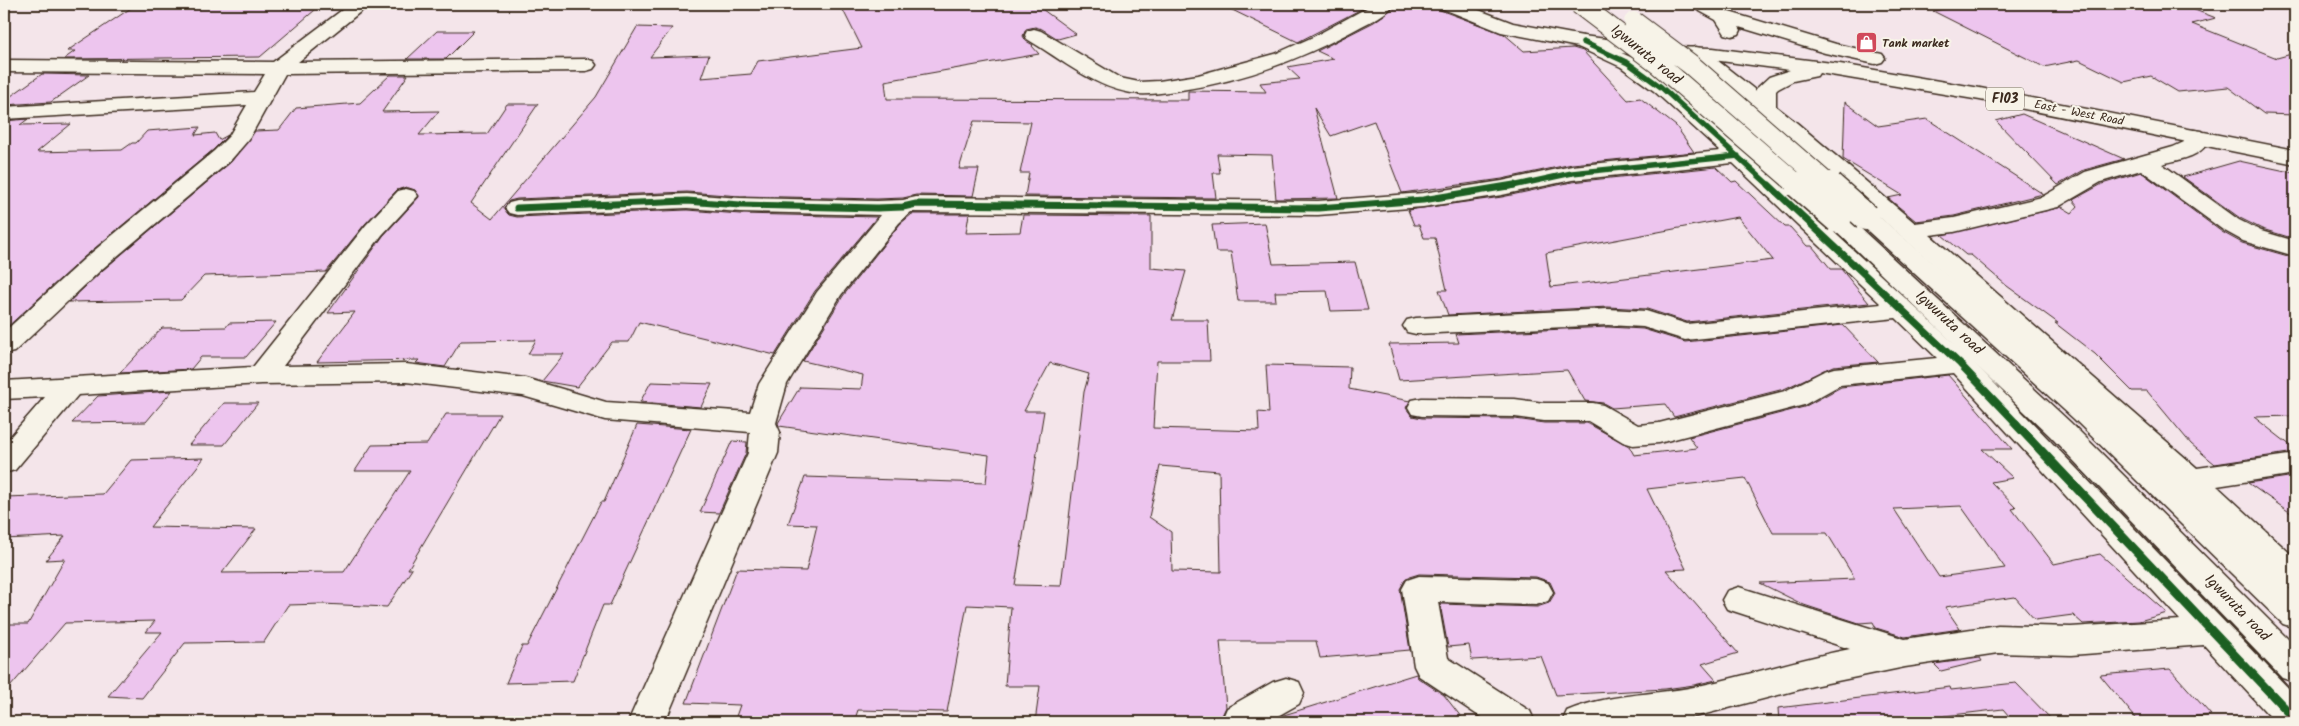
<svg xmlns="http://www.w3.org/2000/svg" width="2299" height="726" viewBox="0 0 2299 726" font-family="Kalam,sans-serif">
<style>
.building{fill:#edc5ee;stroke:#3b2a1e;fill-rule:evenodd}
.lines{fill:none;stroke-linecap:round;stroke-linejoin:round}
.minor-casing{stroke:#3b2a1e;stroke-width:3}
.major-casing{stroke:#3b2a1e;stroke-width:3}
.minor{fill:#f7f3e8;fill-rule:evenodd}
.major{fill:#f7f3e8;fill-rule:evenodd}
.major-bridge-far1-casing{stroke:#3b2a1e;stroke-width:22;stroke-linecap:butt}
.major-bridge-casing{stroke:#3b2a1e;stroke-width:29;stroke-linecap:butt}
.major-bridge-far1{stroke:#f7f3e8;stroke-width:20}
.major-bridge{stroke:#f7f3e8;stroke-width:26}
.cycleway-far2-casing{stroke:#f7f3e8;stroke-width:8}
.cycleway-far1-casing{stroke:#f7f3e8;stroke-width:10}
.cycleway-casing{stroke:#f7f3e8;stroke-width:12}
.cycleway-far2{stroke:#1b5e20;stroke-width:5.5}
.cycleway-far1{stroke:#1b5e20;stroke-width:7}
.cycleway{stroke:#1b5e20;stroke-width:9}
.labels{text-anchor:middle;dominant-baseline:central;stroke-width:4;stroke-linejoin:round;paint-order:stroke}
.far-poi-label{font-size:12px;font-weight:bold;fill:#3b2a1e;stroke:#f7f3e8;text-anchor:start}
.far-street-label{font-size:12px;fill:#3b2a1e;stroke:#f7f3e8}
.shield{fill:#f7f3e8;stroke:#73665b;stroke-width:1}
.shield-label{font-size:14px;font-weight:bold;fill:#3b2a1e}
.street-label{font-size:15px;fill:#3b2a1e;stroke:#f7f3e8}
</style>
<rect width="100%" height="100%" fill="#f4e5ea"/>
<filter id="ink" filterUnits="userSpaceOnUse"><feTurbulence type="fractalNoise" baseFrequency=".02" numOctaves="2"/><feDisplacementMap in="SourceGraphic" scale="10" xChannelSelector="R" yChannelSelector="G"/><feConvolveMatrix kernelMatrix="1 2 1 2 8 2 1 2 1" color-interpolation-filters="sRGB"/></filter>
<g filter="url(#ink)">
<!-- building -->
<path class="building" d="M137,4H322L260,57L64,59L75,51H67Z
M840,4H1035L1076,34L1058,39L1042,29L1035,27L1026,29L1023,36L1026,41L1033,45L1032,46L1039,54L885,81L887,99L1188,100V91L1266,92L1260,83L1300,79L1287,67L1334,59L1317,51L1374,22L1392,9L1407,4H1431L1440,10L1504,34L1524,51L1573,48L1583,51L1628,100L1640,98L1676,126L1694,152L1572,164L1502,179L1402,193L1374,121L1331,136L1314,108L1338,198L1276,199L1272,155L1217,154L1220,173H1213L1216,198L1025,196L1029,173H1020L1031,122L974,121L959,169H979L973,196L916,195L903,198L877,199L740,196L687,192L517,199L509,201L504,209L509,215L517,217L687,210L740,214L877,217L815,291L775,355L639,322L629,342H612L577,387L542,381L564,354H528L536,340L461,341L445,367L416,363L419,360L317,362L355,312L328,313L383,236L419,197L415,190L406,187L397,190L365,224L326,272L204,276L181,300L69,302L103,270L231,162L255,131L279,130L296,108L360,103L390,75H408L382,112L439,111L419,135L487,134L507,104H538L471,203L492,219L596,97L637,27L672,28L650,57L709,55L701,78L751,74L758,61L862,48Z
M1220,4H1371L1298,42Z
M1974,4H2179L2216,18L2192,24L2277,58L2295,53V115L2264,114L2228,87L2178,92L2151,76L2124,82L2079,60L2044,67L1933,11Z
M437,31H474L446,59H407Z
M42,74L89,75L51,102L4,105V101Z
M1845,102L1878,126L1927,119L2043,194L1954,216L1916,221L1888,198L1902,195L1843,159Z
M2022,114L2124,159L2084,170L2058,185L1996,121Z
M28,119L20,125L71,124L37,152L122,150L132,143H136L147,131L200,127L195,135L215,133L219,140L228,135L213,150L83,258L4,330V121Z
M2239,161L2295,173V239L2262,229L2240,218L2183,177Z
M1716,167L1732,182L1736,181L1785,227H1790L1807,246H1812L1831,269H1841L1869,303L1687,322L1647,309L1608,307L1448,315L1439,290H1447L1435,238H1424L1419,225H1414L1408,210L1502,197L1572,182ZM1738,217L1773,260L1551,287L1546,253Z
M2141,172L2222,232L2242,243L2295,258V416L2254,417L2295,449V452L2215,464L2191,444L2147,391H2132L2095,354L2055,323H2058L2007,286L1971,255H1966L1942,235L2062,207L2072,213L2078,206L2073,200L2102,184Z
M912,214H969L966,233L1020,232L1023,215L1151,216V268L1186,271L1172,320H1208L1210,361H1157L1153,428L1259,431L1258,412L1269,413L1266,365L1350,367L1349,389L1410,401L1406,408L1412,416L1422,418L1515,419L1544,423H1587L1629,446L1634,455L1697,448L1689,437L1804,407L1841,387L1948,375L2012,449H1982L2013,478L1991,482L2016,508L2012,509L2054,564L2100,554L2167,613L2139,621L2083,624L2073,615L2035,620L2015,597L1945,607L1960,629L1905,637L1876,628L1873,622L1859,623L1804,605L1760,583L1855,579L1827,533H1773L1745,478L1647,489L1686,569L1666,570L1738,653L1702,664L1716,680L1694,685L1665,689L1556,695L1541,656L1472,660L1469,645L1448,647L1440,604L1537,607L1549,603L1555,593L1550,582L1536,577L1419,574L1406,578L1400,589L1410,650L1320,658L1316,641H1220L1226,707L1219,722H1035L1040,686H1005L1011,607L967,605L947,712L858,710L854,722H734L740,705L686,703L737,569L806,571L817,525L788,524L805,477L986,483L989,455L779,426L778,423L800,387L861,389L863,375L803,361L843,296L900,224ZM1050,363L1089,374L1084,392L1061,586L1015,585L1044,411H1024ZM1160,466L1219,471L1221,572L1172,571L1171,532L1149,517ZM1961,506L2005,568L1939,577L1894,509Z
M1265,223L1273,264L1355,262L1368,310L1331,311L1327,291L1275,292L1276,301H1238L1231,252H1216L1212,225Z
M276,322L246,357H201L191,369L120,373L162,328L226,327L229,323Z
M1843,325L1878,362L1833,366L1784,389L1674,417L1665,404L1612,408L1603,403L1585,401L1567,370L1399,380L1389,344L1459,343L1456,334L1608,327L1643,329L1685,342Z
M651,382L712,384L701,407L640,402Z
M172,391L146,422L72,423L98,396Z
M224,403H258L224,445H189Z
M446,414H500L408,569H412L387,607L322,604L288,605L264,642L185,643L142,698L108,696L162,632H146L155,621L65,623L4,694V624H28L65,559L46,560L65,536L4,539V497L103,494L131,460L204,458L150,527L256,529L222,573L344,572L410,471H355L372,445L427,444Z
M637,425L691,429L610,605H603L573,681L506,683L522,646H527L601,502H604Z
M732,441L747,442L746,453L719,513L700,512Z
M2295,476V516L2248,483Z
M1980,658L1982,661L1941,671L1934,664Z
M2170,669L2211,715L2139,722L2100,675Z
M1416,674L1418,678L1444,695L1465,722H1278L1277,718L1284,715Z
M2016,683L2054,722H2014L2003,709L1944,716L1949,722H1779L1778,708L1950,687L1951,690Z"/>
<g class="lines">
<defs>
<path id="minor" d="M350,4H370L298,62L586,59L593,61L596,65L593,69L586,71L285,74L249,139L230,161L102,269L14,352L4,354V332L84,259L214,151L229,136L247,105L4,119V107L254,92L265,74L4,72V60L273,62Z
M1374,4H1394C1386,15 1371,21 1360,27C1304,58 1244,81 1181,90C1167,92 1153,95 1139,94C1098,91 1061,59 1027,39L1025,35L1027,31L1034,29L1041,31L1120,78L1139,82L1159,81L1198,75L1275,54L1313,37Z
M1583,36L1635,59L1668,83L1746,151L1970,358L2295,695V722H2275L2204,645L2071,655L1998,653L1905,667L1813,686L1694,717L1662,722H1562L1567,711C1606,694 1652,695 1694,687C1747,676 1798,659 1850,649L1727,609L1722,600L1727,591L1739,587L1905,639L1998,625L2071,627L2180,620L1953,373L1840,385L1804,405L1659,443L1633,445L1623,442L1588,421H1544L1515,417L1422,416L1412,414L1408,407L1412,400L1422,398L1515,399L1544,403H1593L1603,405L1638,425L1659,423L1785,391L1824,371L1834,368L1937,358L1896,318L1685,340L1643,327L1608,325L1416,334L1407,332L1403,326L1407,320L1416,318L1608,309L1646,311L1687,324L1881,304L1733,163L1572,180L1502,195L1423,207L1318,215L911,212L899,223L841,295L787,384L776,423L780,432L778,453L665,722H628L748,453L750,432L605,420L523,396L406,382L261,384L78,395L15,470L4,473V444L45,397L4,399V381L253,367L366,225L398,191L406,189L414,191L418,196L382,235L283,366L406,364L525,378L606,402L750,412L759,384L817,292L881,215L740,212L687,208L517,215L509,213L505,208L509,203L517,201L687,194L740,198L877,201L903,200L916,197L1318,201L1423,193L1502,181L1572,166L1720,151L1654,91L1621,67L1576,46L1573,42L1576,38Z
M1696,47L1703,49L1797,123L1915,223L1954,218L2042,197L2085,172L2173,147L2184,142L2183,136L2186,131L2194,130L2202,131L2205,136L2206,145C2197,158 2176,160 2162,164L2239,220L2261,231L2295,241V256L2243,241L2223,230L2141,170L2101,182L2058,207L1954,232L1930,235L2197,468L2295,454V474L2217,486L2295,558V590L2283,586C2121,430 1953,279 1782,133C1752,107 1720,83 1689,57L1686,53L1689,49Z
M1419,576L1536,579L1548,583L1553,592L1548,601L1536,605L1438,602L1448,658L1530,711L1535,722H1488L1419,676L1414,666L1402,589L1407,580Z
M1286,678L1299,682L1304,693L1299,704L1267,722H1221L1227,708L1273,682Z"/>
<path id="major" d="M1438,4H1463L1513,23L1583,36L1668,47L1713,48L1840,64L1980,88L2295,150V164L1980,100L1819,73L1817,76L1793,81L1778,89L1776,91V109L1773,113L1766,115L1759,113L1756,109V89L1769,77L1790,70L1713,60L1668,59L1583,48L1501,32L1441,8Z
M1691,4H1713L1729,12L1836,44L1882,54L1885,58L1882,62L1875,64L1825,53L1739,27L1741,30L1739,34L1732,36L1725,34L1716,20L1694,8Z
M1866,210L1874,212C2018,336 2159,462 2295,594V628L2283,624L2074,419L1858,222L1854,217L1858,212Z
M1838,213L1846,215L2070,422L2295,646V682L2282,678L2050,436L1830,225L1826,220L1830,215Z"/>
</defs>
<!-- minor casing -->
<use href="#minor" class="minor-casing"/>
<!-- major casing -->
<use href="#major" class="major-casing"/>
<!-- minor -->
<use href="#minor" class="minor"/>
<!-- major -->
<use href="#major" class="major"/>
<defs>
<path id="major-bridge-far1" d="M1579,4L1658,64L1800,187
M1634,22L1690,64L1831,187"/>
<path id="major-bridge" d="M1798,185L1838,220
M1830,185L1866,217"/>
</defs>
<!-- major-bridge-far1 casing -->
<use href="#major-bridge-far1" class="major-bridge-far1-casing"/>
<!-- major-bridge casing -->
<use href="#major-bridge" class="major-bridge-casing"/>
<!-- major-bridge-far1 -->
<use href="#major-bridge-far1" class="major-bridge-far1"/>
<!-- major-bridge -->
<use href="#major-bridge" class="major-bridge"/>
<defs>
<path id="cycleway-far2" d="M1583,42L1628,63L1661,87L1771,187
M1508,187L1572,173L1738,156"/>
<path id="cycleway-far1" d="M1769,185L1960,364L2017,424
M517,208L687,201L740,205L877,208L903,207L916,204L1318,208L1423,200L1514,185"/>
<path id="cycleway" d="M2015,423L2295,719"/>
</defs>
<!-- cycleway-far2 casing -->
<use href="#cycleway-far2" class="cycleway-far2-casing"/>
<!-- cycleway-far1 casing -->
<use href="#cycleway-far1" class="cycleway-far1-casing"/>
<!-- cycleway casing -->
<use href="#cycleway" class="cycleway-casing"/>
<!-- cycleway-far2 -->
<use href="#cycleway-far2" class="cycleway-far2"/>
<!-- cycleway-far1 -->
<use href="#cycleway-far1" class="cycleway-far1"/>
<!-- cycleway -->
<use href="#cycleway" class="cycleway"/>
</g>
</g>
<!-- icons -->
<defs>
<symbol id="shop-square" viewBox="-11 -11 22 22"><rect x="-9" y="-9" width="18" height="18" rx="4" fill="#d1495b" stroke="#f7f3e8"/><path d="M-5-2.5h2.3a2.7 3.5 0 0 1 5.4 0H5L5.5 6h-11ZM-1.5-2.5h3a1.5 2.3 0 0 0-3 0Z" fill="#fff"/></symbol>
</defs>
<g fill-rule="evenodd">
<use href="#shop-square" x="1854" y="30" width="25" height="25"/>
</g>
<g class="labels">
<!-- far-poi labels -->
<g class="far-poi-label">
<text x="1882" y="43">Tank market</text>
</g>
<!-- far-street labels -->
<g class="far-street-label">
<text transform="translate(2079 113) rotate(11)">East - West Road</text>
</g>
<!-- shield labels -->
<rect class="shield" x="1986" y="87.5" width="38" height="23" rx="4"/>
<g class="shield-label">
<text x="2005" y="99">F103</text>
</g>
<!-- street labels -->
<g class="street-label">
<text transform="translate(1646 55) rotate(39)">Igwuruta road</text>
<text transform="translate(1949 323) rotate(43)">Igwuruta road</text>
<text transform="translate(2237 608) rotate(46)">Igwuruta road</text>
</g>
</g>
<!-- margin -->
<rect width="2299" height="726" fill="none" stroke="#f7f3e8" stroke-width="20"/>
<rect x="10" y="10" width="2279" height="706" fill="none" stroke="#3b2a1e" stroke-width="2" filter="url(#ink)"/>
</svg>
